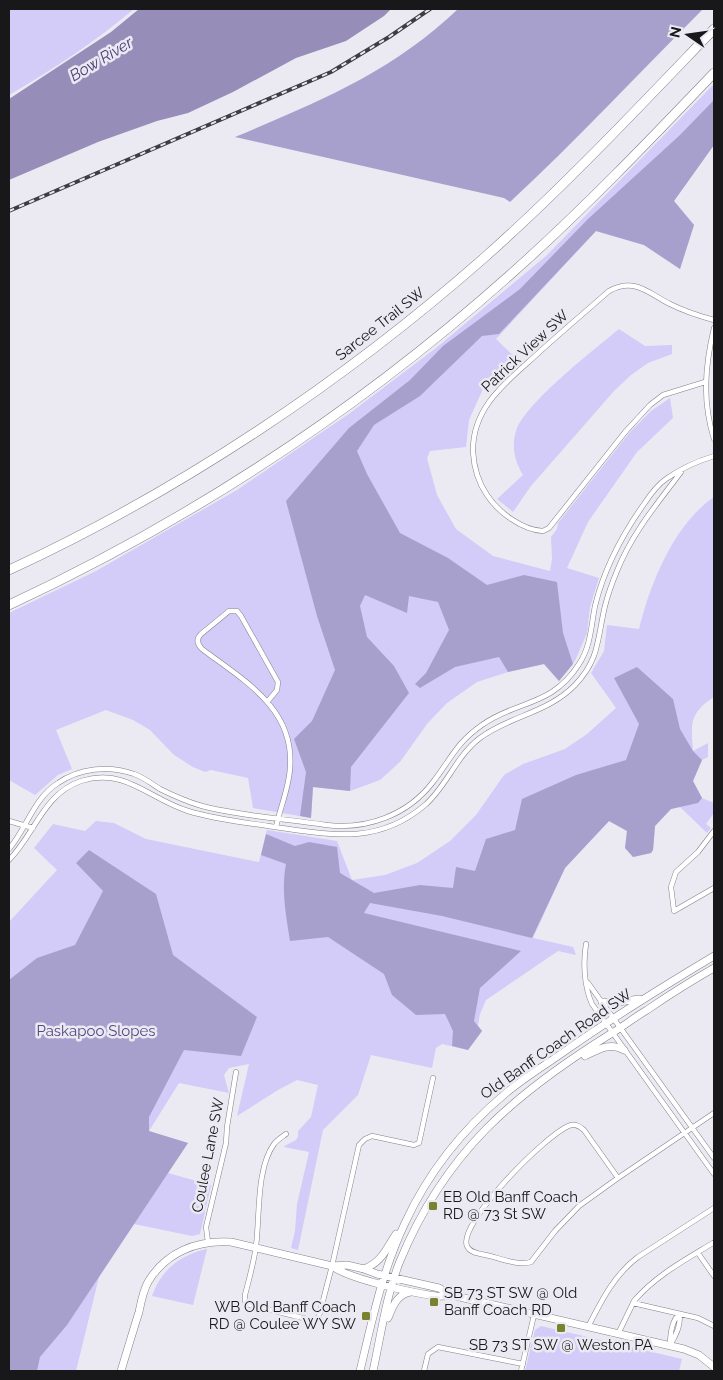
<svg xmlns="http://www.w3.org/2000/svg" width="723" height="1380" viewBox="0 0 723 1380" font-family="Raleway,sans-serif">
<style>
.green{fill:#d3cbf8}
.forest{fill:#a8a0cc}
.water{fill:#968eb9}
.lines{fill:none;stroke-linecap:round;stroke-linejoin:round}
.street-casing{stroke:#828189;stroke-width:5.5}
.secondary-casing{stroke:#828189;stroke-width:8}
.highway-casing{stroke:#828189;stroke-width:10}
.street{stroke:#fff;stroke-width:4.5}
.secondary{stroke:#fff;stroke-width:7}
.highway{stroke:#fff;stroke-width:9}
.rail-casing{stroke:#3e3d42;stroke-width:4}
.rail{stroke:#ebeaf3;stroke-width:2;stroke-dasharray:5.5;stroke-linecap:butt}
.poi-dot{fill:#79822f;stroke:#ebeaf3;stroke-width:2}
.labels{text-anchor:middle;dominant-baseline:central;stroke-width:5;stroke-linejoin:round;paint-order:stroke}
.street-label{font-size:15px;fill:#18171a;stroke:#ebeaf3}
.park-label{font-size:15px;fill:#564882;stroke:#ebeaf3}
.poi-label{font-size:15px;fill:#18171a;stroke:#ebeaf3;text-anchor:start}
.water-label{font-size:16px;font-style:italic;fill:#4c3e77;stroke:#ebeaf3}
</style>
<rect width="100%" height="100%" fill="#ebeaf3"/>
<!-- green -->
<path class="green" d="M9,9H134C96,41 52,70 9,95Z
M714,84V145L674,201L694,225L680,269L644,245L596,231L496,339L519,361L483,389L469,420L466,447L430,451L427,458L437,495L456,529L493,556L550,571L552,559L551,537L557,529L558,523L630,432L651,411L670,398L673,418L637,452L588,522L567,568L599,578L590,607L587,633L575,661L559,681L544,664L508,672L477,682L447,703L427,724L400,762L380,780L350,791L313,787L311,818L253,808L248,778L211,770L205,772L193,767L174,755L150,730L133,720L106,710L56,730L72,769L58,775L35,795L9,780V613L96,571L237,490L350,413L436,348L546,256Z
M619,329L645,346L672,345V354L648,363L631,375L614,391L531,486L513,512L497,499L523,475C515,462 511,447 516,431C525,403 594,350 619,329Z
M714,497V697C689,713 691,724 693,751L708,743V757L702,760L693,781L702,798L714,803V813L706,824L711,828L707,833L680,807L671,809L655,826L653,850L651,853L633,857L625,848L627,831L609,821L565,868L533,938L573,947L576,955L558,951L486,1000L480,1014L478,1026L482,1031L468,1050L442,1044L436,1048L432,1068L371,1055L358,1095L323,1130L298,1250L291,1248L295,1231L297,1204L309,1152L284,1147C290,1141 300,1143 298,1131L311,1117L318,1085L297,1080L278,1090L237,1116L249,1064L229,1068L224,1075L229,1093L179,1083L149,1131L188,1143L168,1173L211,1185L200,1234L192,1236L134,1224L99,1277L76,1371H9V922L57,870L34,848L53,824L85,831L96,821L114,823L146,839L259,862L267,830L337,841L352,880L385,875L417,863L450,841L476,815L504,775L523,764L565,749L587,734L616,708L591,673L604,651L607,625L639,629C650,584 674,524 714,497Z
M207,1249L193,1305L152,1296C161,1270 180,1255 207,1249Z
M541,1326L682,1359L679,1371H525L535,1330Z"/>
<!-- forest -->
<path class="forest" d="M458,9H703C639,73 577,140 510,202L504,198L235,137C318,102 392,72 458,9Z
M714,100V145L674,201L694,225L680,269L644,245L596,231L499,334L482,336L420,396L374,425L357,451L367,474L400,533L448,558L487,585L524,575L557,582L563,633L573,664L559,681L544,664L508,672L499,657L455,667L420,688L415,684L426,673L449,630L438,602L409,596L407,613L365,595L360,606L367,637L394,666L409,693L351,767L350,791L313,787L311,818L300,816L306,772L294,739L312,721L335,670L317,616L286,501L349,428L410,380L443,346L520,289L588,219L680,135Z
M637,667L673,699L680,729L693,751L702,760L693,781L702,798L698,803L671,809L655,826L653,850L651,853L633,857L625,848L627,831L609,821L565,868L532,938L442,916L370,903L364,913L521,951L480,988L474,1021L482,1031L468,1050L452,1046L453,1031L445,1014L416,1015L392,995L384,974L328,937L290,941C286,915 281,890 286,864L261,855L266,834L295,846L309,842L337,847L340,873L374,893L420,885L453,888L456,867L475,871L486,839L515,830L522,799L576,775L626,760L639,724L614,678Z
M89,850L156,894L173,955L257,1017L241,1056L184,1050L149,1117V1131L188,1143L67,1325L40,1357L37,1371H9V980L37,958L75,945L103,891L76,863Z"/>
<!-- water -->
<path class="water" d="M139,9H391L384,16L346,41L296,58L233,92L188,113L157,121L98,142L9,180V99L111,32Z"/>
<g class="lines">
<defs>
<path id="street" d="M714,328C705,366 702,401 714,439
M705,382L663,395L650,405L626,431L549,528L543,531C522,530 498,512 487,495C478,482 474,468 473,452C472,408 505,383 534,357C559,334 584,313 609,291C635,277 648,293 670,304C684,311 699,316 714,320
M268,701L277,690L278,682L241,616L237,611H229L201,634C196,639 197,644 202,649C243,680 295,708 290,768C289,788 280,808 276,827
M9,821L33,828
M714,831L698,852L676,872L671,887L674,911L714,888
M9,849C27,828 33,799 58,783C80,768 109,765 134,774C143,777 152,784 160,789C174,796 188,802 202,806C240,816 286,819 326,825C367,830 408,815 433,782C451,759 456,743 482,725C517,700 552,707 579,664C591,646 591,626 595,606C604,569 622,535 644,504C650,495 657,485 666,479C680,469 698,461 714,456
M9,860C35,834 43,794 81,781C125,767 149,799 188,811C214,819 241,822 268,826C326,834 376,847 425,805C447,786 456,756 480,738C509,716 548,713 575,685C600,659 597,639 605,606C608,594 612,583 617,571C632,533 657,504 681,472
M586,944C583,963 584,986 592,1004L714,1174
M588,983L714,1158
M286,1134C282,1137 277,1140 274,1144C256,1169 260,1216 256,1246C254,1262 249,1279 245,1295V1301L250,1305L315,1321L319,1316L332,1266L359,1145L365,1139L372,1136L414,1145L419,1143L433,1078
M618,1178L584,1130C580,1127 577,1124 571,1125C548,1132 457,1224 467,1246C470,1254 483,1254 490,1256C502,1259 519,1266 531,1262L555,1231L579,1206L618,1178L714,1113
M208,1242L206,1227L226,1143L227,1127L236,1072
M698,1253L714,1276
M633,1303L698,1318L714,1326
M588,1327C602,1300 614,1275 638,1257L714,1208
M618,1334L634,1301C655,1276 685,1260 713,1243
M670,1345C675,1337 682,1324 679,1314
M670,1346C670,1335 671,1322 679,1314
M424,1371L428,1354L438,1347L523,1364
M521,1371L534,1315"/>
<path id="secondary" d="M602,1002L612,1003L639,999
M585,1056C599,1049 610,1042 624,1050
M332,1266C349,1279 413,1293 436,1296C441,1297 446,1296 451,1295
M364,1269C382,1262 386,1249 396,1234
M388,1318C393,1306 397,1294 411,1292
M121,1371C127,1351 133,1331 139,1312C141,1302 143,1291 148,1282C166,1252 197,1240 231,1242L332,1266L347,1265L364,1269L377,1274L439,1288L451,1295L684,1349L699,1355L714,1367
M360,1371C372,1321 382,1271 405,1223C428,1173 464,1128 506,1093C525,1077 547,1064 568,1049C615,1016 664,986 714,956
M373,1371C381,1335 386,1296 400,1261C445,1152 514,1094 612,1033C624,1026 635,1017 647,1010C669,995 691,981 714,968"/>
<path id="highway" d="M9,570C180,491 343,382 485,257C565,186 639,107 714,29
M9,605C191,520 361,408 511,274C582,211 648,142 714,73"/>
</defs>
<!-- street casing -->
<use href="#street" class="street-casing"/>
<!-- secondary casing -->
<use href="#secondary" class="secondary-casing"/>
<!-- highway casing -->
<use href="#highway" class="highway-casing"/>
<!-- street -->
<use href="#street" class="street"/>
<!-- secondary -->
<use href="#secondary" class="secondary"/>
<!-- highway -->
<use href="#highway" class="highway"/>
<defs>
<path id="rail" d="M9,211L331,72L389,37L430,9"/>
</defs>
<!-- rail casing -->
<use href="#rail" class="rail-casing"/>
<!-- rail -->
<use href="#rail" class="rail"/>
</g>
<!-- markers -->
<g class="poi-dot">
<rect x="428" y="1201" width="10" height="10" rx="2.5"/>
<rect x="429" y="1297" width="10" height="10" rx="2.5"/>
<rect x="361" y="1311" width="10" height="10" rx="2.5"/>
<rect x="556" y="1323" width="10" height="10" rx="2.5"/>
</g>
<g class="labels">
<!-- street labels -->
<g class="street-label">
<text transform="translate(380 324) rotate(-38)">Sarcee Trail SW</text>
<text transform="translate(525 351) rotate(-43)">Patrick View SW</text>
<text transform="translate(556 1044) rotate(-35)">Old Banff Coach Road SW</text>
<text transform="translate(208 1155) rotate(-79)">Coulee Lane SW</text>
</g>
<!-- park labels -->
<g class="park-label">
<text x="96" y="1031">Paskapoo Slopes</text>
</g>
<!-- poi labels -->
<g class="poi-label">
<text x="443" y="1197">EB Old Banff Coach<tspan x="443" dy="17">RD @ 73 St SW</tspan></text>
<text x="444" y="1293">SB 73 ST SW @ Old<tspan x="444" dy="17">Banff Coach RD</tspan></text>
<text x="356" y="1307" text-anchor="end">WB Old Banff Coach<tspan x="356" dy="17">RD @ Coulee WY SW</tspan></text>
<text x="561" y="1345" text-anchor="middle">SB 73 ST SW @ Weston PA</text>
</g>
<!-- water labels -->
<g class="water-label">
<text transform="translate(101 59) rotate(-31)">Bow River</text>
</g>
</g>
<!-- border -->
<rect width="723" height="1380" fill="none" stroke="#18171a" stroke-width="20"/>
<!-- north arrow -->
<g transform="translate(688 35) rotate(283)" stroke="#ebeaf3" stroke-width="4" paint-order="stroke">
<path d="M0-4L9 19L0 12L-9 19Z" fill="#18171a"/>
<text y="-8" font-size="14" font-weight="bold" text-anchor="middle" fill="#18171a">N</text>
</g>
</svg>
